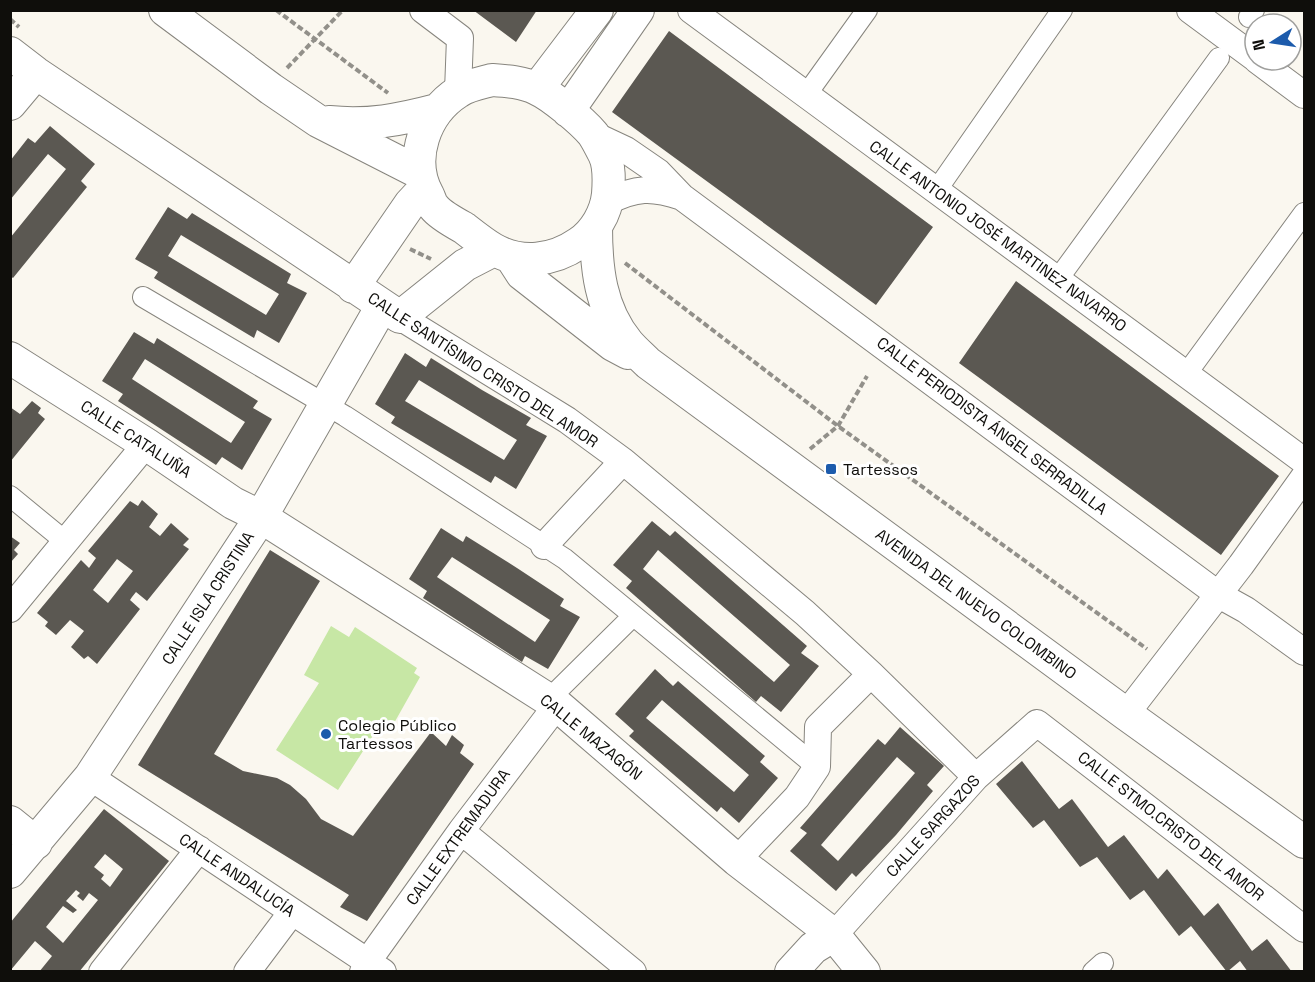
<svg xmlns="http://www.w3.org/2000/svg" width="1315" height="982" viewBox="0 0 1315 982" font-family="'Space Grotesk',sans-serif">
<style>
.green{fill:#c7e7a5}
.building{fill:#5b5852;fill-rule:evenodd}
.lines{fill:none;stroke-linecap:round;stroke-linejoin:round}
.pedestrian-casing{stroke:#87857e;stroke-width:22}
.minor-casing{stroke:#87857e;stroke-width:28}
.tertiary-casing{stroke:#87857e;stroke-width:34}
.path{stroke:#92908a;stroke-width:4;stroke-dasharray:6 3;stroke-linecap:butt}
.pedestrian{stroke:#fff;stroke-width:20}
.minor{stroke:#fff;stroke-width:26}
.tertiary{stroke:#fff;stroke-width:32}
.poi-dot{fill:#1c5bac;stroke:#fff;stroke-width:2}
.labels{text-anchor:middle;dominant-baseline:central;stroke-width:6;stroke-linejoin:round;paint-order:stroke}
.street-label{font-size:16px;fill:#0f0e0b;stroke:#fff}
.poi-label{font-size:16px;fill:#0f0e0b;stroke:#fff;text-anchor:start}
</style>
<rect width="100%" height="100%" fill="#faf7ef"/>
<!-- green -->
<path class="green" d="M331,626L349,637L355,627L417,668L414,673L420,677L393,725L383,720L338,790L276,750L319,683L304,675Z"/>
<!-- building -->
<path class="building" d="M473,10H537L516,42Z
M669,31L933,227L876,305L612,112Z
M50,126L95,164L81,181L87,187L13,278L10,276V238L66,169L48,154L10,200V161L28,138L35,143Z
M168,207L187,219L192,213L291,274L287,283L307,293L279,343L257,330L254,338L154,278L158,272L135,259ZM181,235L279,294L266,315L168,256Z
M1016,281L1279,476L1221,555L959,363Z
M134,332L154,344L157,338L258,401L253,408L272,419L242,470L222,457L216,465L118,401L123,394L102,381ZM145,359L245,422L231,443L132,379Z
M405,353L426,367L431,358L482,390L531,418L526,425L547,436L516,489L495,476L491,483L391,423L395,417L375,404ZM419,380L517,440L504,460L405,401Z
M32,401L41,408L38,413L45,419L10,462V407L20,414Z
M142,500L158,514L149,527L160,536L171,523L189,539L183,545L189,549L147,601L136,592L132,597L130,600L140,609L97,664L88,656L84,659L71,647L84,631L70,620L56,635L45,626L48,622L37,613L81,560L89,568L96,558L88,551L130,501L138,506ZM117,559L133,571L108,603L93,590Z
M652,521L670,536L675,531L807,646L801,653L819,666L781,712L761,696L756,702L626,588L632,581L613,565ZM658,550L790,665L774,682L643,569Z
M441,528L463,542L466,536L517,568L564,599L560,606L580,617L548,669L525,656L522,662L423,598L427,591L409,579ZM452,557L550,620L535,642L437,577Z
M10,536L20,543L14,550L18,554L10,563Z
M270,550L320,581L214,754L243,771L277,778L290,785L306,799L321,819L353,836L431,732L446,746L452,735L464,745L460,753L474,764L367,921L340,907L349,895L138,765Z
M655,669L673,686L678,681L765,756L760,762L778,778L739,823L721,807L717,812L629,736L634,731L615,714ZM662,700L749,775L734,792L646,718Z
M900,727L944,766L927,785L933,791L896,835L856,877L852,873L836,891L790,851L807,833L800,828L878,739L885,745ZM897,757L915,773L838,861L821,845Z
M1022,761L1059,809L1072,799L1108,847L1124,835L1158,879L1167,869L1204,916L1218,903L1252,951L1267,939L1292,972H1248L1240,961L1227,972L1191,926L1179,936L1144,890L1130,900L1097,857L1080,867L1044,820L1033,828L996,784Z
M104,809L169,861L79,972H39L52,956L35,941L10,971V923ZM105,854L123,869L110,887L101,879L104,875L94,867ZM76,890L80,893L77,896L83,901L89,893L98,900L63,943L46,927L63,906L73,913L77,910L66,901Z"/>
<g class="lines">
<defs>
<path id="pedestrian" d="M1249,17L1254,10
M806,95L867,10
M936,191L1062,10
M1058,279L1219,58
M143,297L345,416L565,559L817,767
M1187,373L1304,213
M10,496L66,542
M548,700L633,616
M1093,972L1103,963"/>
<path id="minor" d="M423,10L460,38L458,91
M691,10L1304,461
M1190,10L1255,58
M1257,60L1304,95
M594,135L626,150L658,172L682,197L1219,595L1246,610L1304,652
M607,202C636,187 652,187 682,197
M400,317L567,420L623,461L805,613L871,674L976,777
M544,546L623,461
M10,609L146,444
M1126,714L1241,565L1304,477
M90,777L383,972
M461,831L633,972
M737,860L797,797L817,767L818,727L871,674
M834,935L976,777L1037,723L1304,929
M102,972L199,849
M247,972L292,912
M363,972L368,961L461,831L557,705"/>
<path id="tertiary" d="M165,10L271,89L318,121L420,173
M10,53L36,73L400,317L465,265L494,250
M492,80C507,81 523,82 537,89C551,95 582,121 593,134C597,140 601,148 604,154C610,166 609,181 608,194C606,213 595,232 579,243C553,261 521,265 493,249C483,243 473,235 464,228C455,223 440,215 434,207C431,204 430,199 428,195C408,159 425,113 458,92C468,85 481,83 492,80Z
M537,89L597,10
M10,104L36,73
M568,111L638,10
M329,122C368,126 399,120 437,110
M596,226C596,268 600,309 628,343C634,350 641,356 648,363L1126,714L1304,842
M511,257L522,274L613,345L628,353
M353,287L410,204L424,189
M10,358L146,444L233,503L261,517L557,705L737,860L834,935L864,972
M10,822L36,843
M10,872L90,777L261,517L382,306
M791,972L813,948L834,935"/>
</defs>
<!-- pedestrian casing -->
<use href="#pedestrian" class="pedestrian-casing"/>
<!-- minor casing -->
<use href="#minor" class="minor-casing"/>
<!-- tertiary casing -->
<use href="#tertiary" class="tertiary-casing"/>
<!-- path -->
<path class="path" d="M276,10L388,93
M10,19L19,27
M287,68L343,10
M410,249L431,259
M625,263L838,426L1147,649
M810,449L838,426L867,376"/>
<!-- pedestrian -->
<use href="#pedestrian" class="pedestrian"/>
<!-- minor -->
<use href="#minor" class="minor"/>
<!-- tertiary -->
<use href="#tertiary" class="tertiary"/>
</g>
<!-- markers -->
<g class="poi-dot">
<rect x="825" y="463" width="12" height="12" rx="3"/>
<circle cx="326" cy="734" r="6"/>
</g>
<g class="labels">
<!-- street labels -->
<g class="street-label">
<text transform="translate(998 236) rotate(36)">CALLE ANTONIO JOSÉ MARTINEZ NAVARRO</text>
<text transform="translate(483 370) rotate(33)">CALLE SANTÍSIMO CRISTO DEL AMOR</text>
<text transform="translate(992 426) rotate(37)">CALLE PERIODISTA ÁNGEL SERRADILLA</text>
<text transform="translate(136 439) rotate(33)">CALLE CATALUÑA</text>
<text transform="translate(208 598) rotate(-57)">CALLE ISLA CRISTINA</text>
<text transform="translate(976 604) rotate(36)">AVENIDA DEL NUEVO COLOMBINO</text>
<text transform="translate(591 737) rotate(39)">CALLE MAZAGÓN</text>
<text transform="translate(933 826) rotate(-48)">CALLE SARGAZOS</text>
<text transform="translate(1171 826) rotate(38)">CALLE STMO.CRISTO DEL AMOR</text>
<text transform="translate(458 837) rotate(-54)">CALLE EXTREMADURA</text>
<text transform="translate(237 875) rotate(34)">CALLE ANDALUCÍA</text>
</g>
<!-- poi labels -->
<g class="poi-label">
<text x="843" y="469">Tartessos</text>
<text x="338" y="725">Colegio Público<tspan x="338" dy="18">Tartessos</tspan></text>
</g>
</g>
<!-- border -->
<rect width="1315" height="982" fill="none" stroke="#0f0e0b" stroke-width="24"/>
<!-- north arrow -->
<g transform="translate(1273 42) rotate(258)"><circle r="28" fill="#ffffff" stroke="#9f9f9d" stroke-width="1.5"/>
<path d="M0-4.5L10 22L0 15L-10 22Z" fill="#1c5bac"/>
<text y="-9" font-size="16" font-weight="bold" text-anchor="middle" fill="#0f0e0b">N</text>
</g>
</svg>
